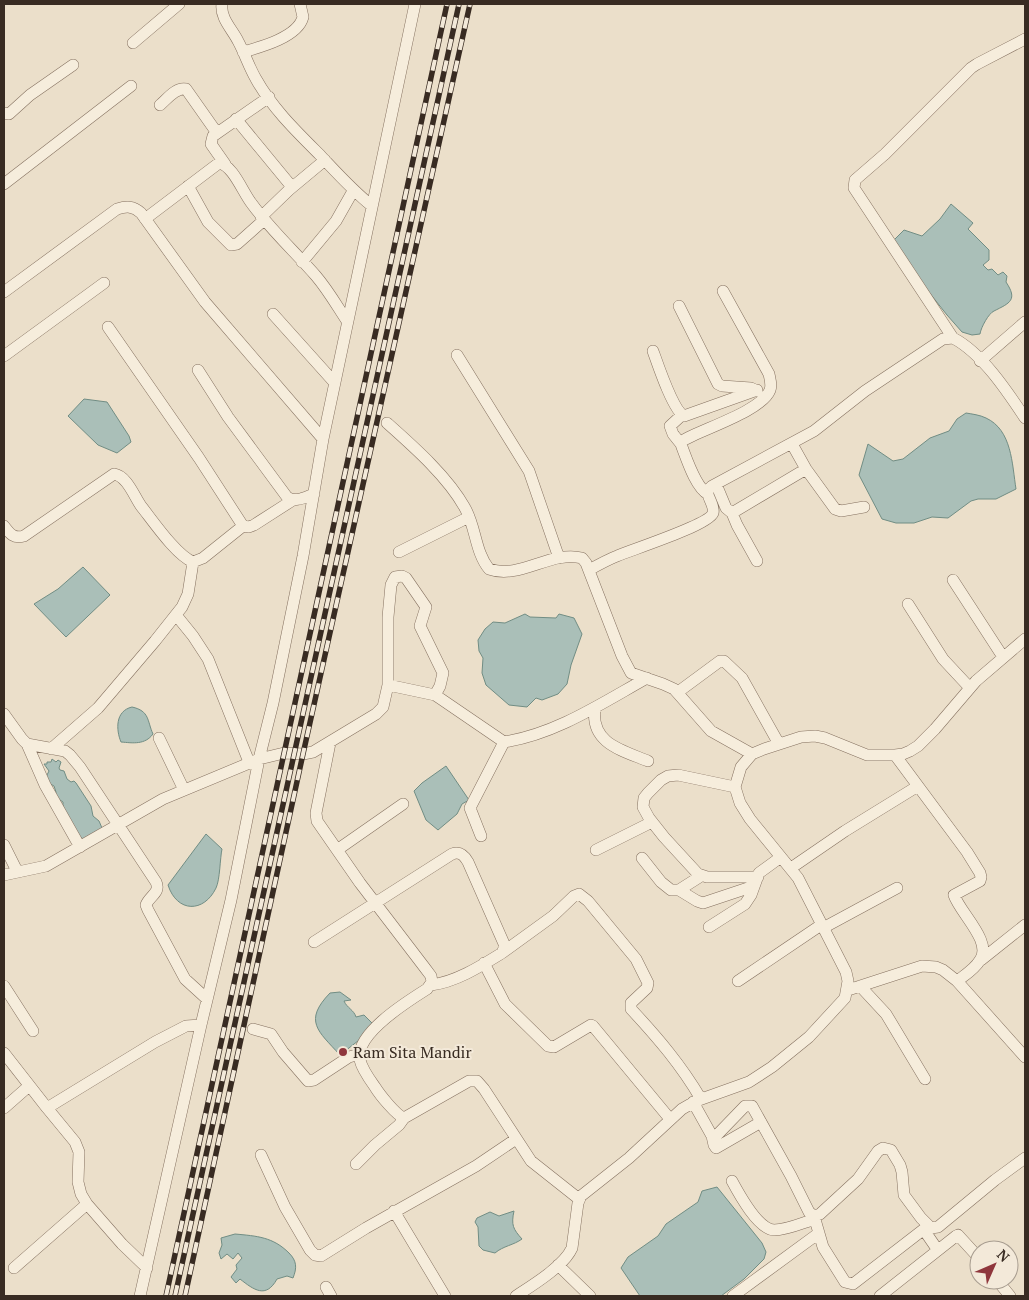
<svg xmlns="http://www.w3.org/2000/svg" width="1029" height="1300" viewBox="0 0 1029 1300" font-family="'PT Serif',serif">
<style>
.water{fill:#aabfb8;stroke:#718d84}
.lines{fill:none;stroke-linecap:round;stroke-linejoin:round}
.minor-casing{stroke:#857160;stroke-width:12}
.minor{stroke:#f6eddc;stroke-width:11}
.rail-casing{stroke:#382b22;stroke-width:5.5}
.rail{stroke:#f3e9d9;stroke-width:4;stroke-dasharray:11;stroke-linecap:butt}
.poi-dot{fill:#8f363c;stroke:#f3e9d9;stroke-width:2}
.labels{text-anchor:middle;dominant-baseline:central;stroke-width:4;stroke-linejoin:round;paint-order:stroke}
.poi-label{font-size:16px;fill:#382b22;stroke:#f3e9d9;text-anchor:start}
</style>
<rect width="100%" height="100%" fill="#ebdfca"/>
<!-- water -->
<path class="water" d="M951,204L973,223L968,229L989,250V260L983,265L988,270L992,269L998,275L1003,272L1007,276L1006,282C1018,300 1010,303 994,311C989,313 981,327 980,334L972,335L962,332L947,315L917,277L894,240L904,230L922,236L940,219Z
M84,399L107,402L129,436L131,442L117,453L98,445L68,416Z
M966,413C972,414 980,415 986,418C1012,430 1012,464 1016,489L996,499H978L971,501L948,518L932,517L914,523H896L882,519L859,475L868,444L893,461L903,459L930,438L949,431L957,419Z
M83,567L110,595L66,637L34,604L58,589Z
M525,614L530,617L556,618L559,614L574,618L582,634L571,665L567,684L558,694L542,700L536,698L527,707L509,705L486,685L482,673L483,658L479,651L478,640L485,629L493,622L505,623Z
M132,707C150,711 147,721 153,734C145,745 133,743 121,742C116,730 115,711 132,707Z
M52,759L56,762L58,760L61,762L59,768L60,770L64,771L67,779L71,782L74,781L76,783L91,806L93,816L99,821L102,828L85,840C74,835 62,814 63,802L60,800L57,805L54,800L56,792L54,786L47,782L46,777L49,771L44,764H47V762H51Z
M446,766L469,800L462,804L457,814L438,830L426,820L414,791L422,783Z
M206,834L222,849C220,858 220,880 216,888C204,913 177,913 168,885Z
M340,992L351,1000L344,1001C347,1008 354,1010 356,1017L364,1015L373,1024L363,1037L340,1055C318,1031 303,1021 330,993Z
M717,1187L762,1243L766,1252L764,1259L744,1279L721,1296H640L621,1268L628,1257L658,1236L666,1224L698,1202L702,1191Z
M514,1211C511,1225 513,1229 522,1239C514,1245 503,1246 495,1253L483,1250L479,1246L478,1227L475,1222L477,1218L490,1212L499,1216Z
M235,1234C257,1236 273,1237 289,1253C297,1261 297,1268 293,1278L287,1276L277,1279C266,1299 254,1290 240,1279L236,1283L231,1277L237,1269L236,1265L242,1258L238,1253L233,1259L227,1254L221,1259L219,1253L222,1245L221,1238Z"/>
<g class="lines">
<defs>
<path id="minor" d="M222,4C220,18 232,29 238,41C245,54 249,67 256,79C272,108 297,132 320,155C337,173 352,190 372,206
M133,43L179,4
M243,52C261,47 298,37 303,17L300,4
M160,105C167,99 176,87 186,89L217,133
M4,113L9,114L30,95L73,65
M236,119L292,187
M225,164L211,144L213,136L269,97
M4,184L131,86
M188,186L208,222L231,245L237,244L264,220
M261,217L289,190L325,160
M145,219L219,163C233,165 243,193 252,204C271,230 295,252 316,276C328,290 337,306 347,321
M302,262L336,221L353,191
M4,292L117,209C127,206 133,206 141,213L205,302L323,439
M679,306L718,384L722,386L751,388L757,391
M273,314L334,382
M108,327L199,458L243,526L249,527L254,525L293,500
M953,338L856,191L854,188L855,180L885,154L971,68L977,64L1025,39
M653,351C658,365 673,410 684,416L757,390
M457,355L529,471L559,558
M4,356L104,283
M980,361L1025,322
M198,370L228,417L287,497C296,503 305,497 314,494
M387,423C414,447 448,477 465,508C476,527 475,552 489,569C520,580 551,550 582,558L586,563L622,656L631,673L663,684L674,689L711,731L752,754
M681,444L673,434L670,426L682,415
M792,444L806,469L835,509L841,511L864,507
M716,484L726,508L732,513L806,469
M708,494C696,488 687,460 682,447L681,444L682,441C702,429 762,411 770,390C772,385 770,379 769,374L723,291
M732,513L737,525L757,561
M4,526C10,534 14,539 24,536L114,474C127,476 134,496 141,506C153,521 176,555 193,562L203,558L243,526
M399,552L469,517
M589,570C598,565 607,560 617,556C631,550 709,525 713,513C715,507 708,498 707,491L712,486L814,431L865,391L943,339L953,338C982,353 1007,391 1025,418
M953,580L1003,657
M908,604L943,659L970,688
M176,615L193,636L208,659L249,762
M388,685L435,695L441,699L504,742C556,734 602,703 647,678
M678,692L720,661H724L742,678L779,744
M595,708C590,743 621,750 648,761
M4,714L22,739L27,744L65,751L70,755L80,767L156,882C161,893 149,896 146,905L148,910L185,979L207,999
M159,738L184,790
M330,743L316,813L317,821L360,883L425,968L431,976L432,982L427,989C408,1001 354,1034 360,1060C362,1069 370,1080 375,1087C380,1095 396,1115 404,1118L469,1081H477L484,1089L531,1161L579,1199
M27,744L45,785L80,847
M51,749L98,708L155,641L182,607L188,594L193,562
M895,755L967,852L980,873L981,877L980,881L954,895C960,913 993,942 980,960C975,969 965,975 957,981
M735,787L678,775L668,776L661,780L648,793L644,798L643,807L649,818L664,837L698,874L707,877H758
M481,836L470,808L504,742
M4,845L17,871
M337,850L403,804
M596,850L652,822
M642,858L661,882L671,890H679L701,876
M791,868L845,831L918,786
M4,875L46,866L163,799L259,759L284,753L303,754L313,752L376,714L383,707L388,685V617L391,585L395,577L402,576L406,578L426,607L420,626L443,673L440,686L435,695
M679,890L697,901L703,903L754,886
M709,927L745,904L751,895L759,873L781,857
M823,928L897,888
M314,942L452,854C460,851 464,855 468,862L505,946L502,953C481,966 456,982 431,985
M502,953L553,916L574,896L579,894L588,901L636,959L648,983L647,988L631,1003V1009C658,1038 681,1065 701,1099
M981,960L1025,925
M484,963L505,1004L548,1046L554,1047L591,1025L593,1026L670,1119
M738,981L821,925
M4,986L33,1031
M860,986L886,1014L925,1079
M848,990L922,966L936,967L943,970L957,981L1025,1057
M253,1029L271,1034L283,1052L308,1081L314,1080L349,1057L360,1054
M4,1053L47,1108L155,1042L186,1026L201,1025
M693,1102L712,1136L717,1135L745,1106H752L791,1176L809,1212L814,1216L820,1214L858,1179L878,1151L883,1148L891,1150L900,1165L902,1172L904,1195L921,1218L931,1228L938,1227L995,1180L1025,1158
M4,1108L29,1086
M47,1108L75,1142L79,1152L78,1182L81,1194L87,1204L122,1244L147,1268
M712,1136L714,1145L716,1148L761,1122
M261,1155L285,1207L310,1250L315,1255L321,1256L366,1228L476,1166L516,1139
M356,1164L375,1145L399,1125L404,1118
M732,1181C739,1194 758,1229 774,1230C787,1230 802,1223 815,1219
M394,1211L445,1296
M814,1216L823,1247L845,1282L853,1284L928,1226
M924,1230L937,1249
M558,1265L590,1296
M14,1268L87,1204
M997,1280L1010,1296
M326,1287L331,1296
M140,1296L201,1025L231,900L259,759L273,703L303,556L323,439L415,4
M516,1296C533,1285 564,1266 572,1248L578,1203L581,1196L629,1158L682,1109L696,1101L749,1082L772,1067L809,1037L845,998L848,981L846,972L798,878L750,819L740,803L735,787L741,767L752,754L764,749L801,737L815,736L825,738L867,755H895L903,754L910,751L918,746L935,729L976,681L1025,639
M733,1296L819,1233
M880,1296L956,1236L958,1235L979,1258"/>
</defs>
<!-- minor casing -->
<use href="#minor" class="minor-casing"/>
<!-- minor -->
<use href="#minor" class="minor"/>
<defs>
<path id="rail" d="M166,1296L447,4
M175,1296L459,4
M185,1296L303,754L470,4"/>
</defs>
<!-- rail casing -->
<use href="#rail" class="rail-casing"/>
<!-- rail -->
<use href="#rail" class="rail"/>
</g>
<!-- markers -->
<circle class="poi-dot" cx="343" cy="1052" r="5"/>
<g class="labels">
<!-- poi labels -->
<g class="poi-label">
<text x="353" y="1052">Ram Sita Mandir</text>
</g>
</g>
<!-- border -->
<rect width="1029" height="1300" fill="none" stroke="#382b22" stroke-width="10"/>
<!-- north arrow -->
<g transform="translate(994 1265) rotate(45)"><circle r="24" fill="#f3e9d9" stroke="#a89d90"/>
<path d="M0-4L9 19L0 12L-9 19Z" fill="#8f363c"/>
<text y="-8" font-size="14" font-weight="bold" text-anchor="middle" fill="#382b22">N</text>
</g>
</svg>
